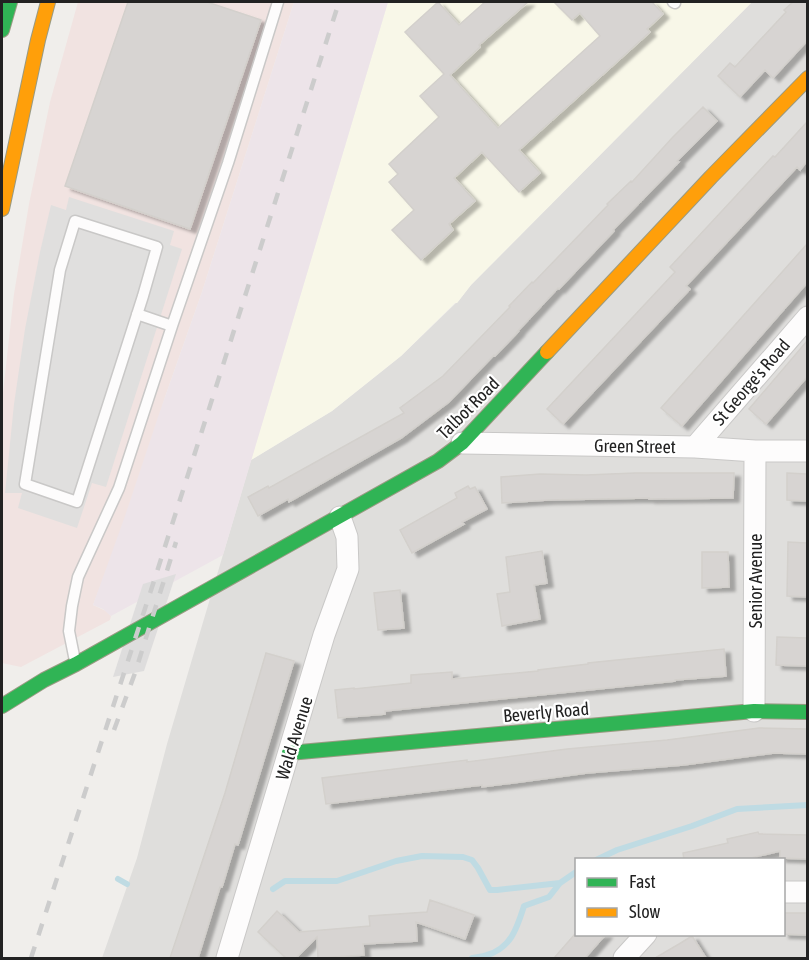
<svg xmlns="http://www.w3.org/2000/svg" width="809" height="960" viewBox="0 0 809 960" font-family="'Asap Condensed',sans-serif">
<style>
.residential{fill:#dfdedc;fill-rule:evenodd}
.commercial{fill:#f1e3e1}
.education{fill:#f8f7e8}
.railway{fill:#ede4e9}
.parking{fill:#e0dfde}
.pier{fill:#dedddd}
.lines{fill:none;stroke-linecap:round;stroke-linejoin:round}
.stream{stroke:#bfdbe3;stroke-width:6}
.building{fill:#d7d4d2;stroke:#d3d0cc;stroke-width:1.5;filter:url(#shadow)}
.lane-casing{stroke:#c9c8c7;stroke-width:13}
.street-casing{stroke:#c9c8c7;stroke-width:23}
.fast-casing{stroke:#999a82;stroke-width:16}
.slow-casing{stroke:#999a82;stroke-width:16}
.lane{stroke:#fdfcfc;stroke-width:10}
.street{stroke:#fdfcfc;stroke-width:21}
.fast{stroke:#30b455;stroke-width:14}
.slow{stroke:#ff9f0a;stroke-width:14}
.rail{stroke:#ccc;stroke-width:4.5;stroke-dasharray:12 12;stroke-linecap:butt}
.labels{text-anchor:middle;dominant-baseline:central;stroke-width:4.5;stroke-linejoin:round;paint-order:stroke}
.street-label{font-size:18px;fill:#222;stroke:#fff}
</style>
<defs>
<filter id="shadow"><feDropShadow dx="6" dy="4" stdDeviation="1.5" flood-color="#0004"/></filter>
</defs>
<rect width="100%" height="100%" fill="#f0eeeb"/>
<!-- residential -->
<path class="residential" d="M752,2H807V958H102L137,858L167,744L251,460L332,411L401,356L456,303H457L471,285ZM576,860H784V934H576Z"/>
<!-- commercial -->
<path class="commercial" d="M78,2H294L202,292L165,397L131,506L93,605L106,611L111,616L110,620L21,667L2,663V402L14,294L29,204L50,102Z"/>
<!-- education -->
<path class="education" d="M388,2H752L471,285L457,303H455L401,356L332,411L251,460Z"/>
<!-- railway -->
<path class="railway" d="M294,2H388L223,555L111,616L103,609L93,605L125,516L158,417L202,292Z"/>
<!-- parking -->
<path class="parking" d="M69,197L174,231L170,245L182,249L106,487L92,483L77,528L18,508L22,493H5L14,404L25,329L40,252L51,205L66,210Z"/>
<!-- pier -->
<path class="pier" d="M176,574L144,671L113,677L143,584Z"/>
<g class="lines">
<!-- stream -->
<path class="stream" d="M596,860L617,850L692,826L737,809L808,805
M118,879L127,884
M273,889L285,881H337L396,861L422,856L463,857L472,860L478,868L490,890H497L560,883
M472,958C477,957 482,957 487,955C511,948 517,928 524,906L549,897L560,883L576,872"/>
</g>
<!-- building -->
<path class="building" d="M128,2H207L261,20L190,229L65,186Z
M438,2L459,25L485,2H528L479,45L480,47L450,75L498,128L600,36L580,13L572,20L554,2H652L663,14L647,29L650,32L519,150L540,173L519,192L482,152L454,178L475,201L449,224L453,230L421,260L392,230L414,210L389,182L398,174L389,164L439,117L420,96L444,74L405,32Z
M793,2H807V41L773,78L765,70L740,97L718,76L730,63L735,67L786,12L784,10Z
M703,107L717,121L677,161L679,162L613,230L614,231L559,289L558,288L517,332H518L495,356L494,355L449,402L401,438L289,502L288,499L258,516L248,497L268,486L269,488L404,413L400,408L443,376L510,307L509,306L532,282L533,283L608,205L607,204L631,181L632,182L672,138Z
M807,122V161L800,170L797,167L686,286L690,289L563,424L547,409L675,272L670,267L773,156L775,157Z
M807,244V283L682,426L661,408Z
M807,341V377L766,424L749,409Z
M635,473H734L733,498L649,499V498L548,500L502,503L501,477L540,474L586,475Z
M787,473L807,474V501L787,500Z
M468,486L470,489L475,487L487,509L462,522L464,524L412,553L400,530L457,498L455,493Z
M788,542L807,543V597L787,596Z
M542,551L547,583L534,585L540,619L502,626L497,594L510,592L506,557Z
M702,552H728L729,587L702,588Z
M400,590L404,628L378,630L374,593Z
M777,637L807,638V666L776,665Z
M724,649L726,676L675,680V681L385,711V714L338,718L335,690L354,688V689L411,683V675L452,672V679L538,671V670L588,664V663Z
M266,653L294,661L238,845L235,844L222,887H220L198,958H170L225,793Z
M759,728L807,729V754L774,753L683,765L587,773L482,787V785L326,804L322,778L467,760V762L567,749L667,740Z
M758,832L759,834L807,835V859L780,858V851L742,860H684L683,853L728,843L727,839Z
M430,900L474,915L465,939L416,922L417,941L363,944L364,955L318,958L317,937L296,958H286L258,932L277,911L299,932L370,926L369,916L427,912Z
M783,913H807V935L783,934Z
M575,934H606L585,958H554Z
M692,936L706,958H655L679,944Z"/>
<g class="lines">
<defs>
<path id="lane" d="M673,2L675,3
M75,221L157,247L143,296L77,502L25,484L60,270Z
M137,314L172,326L228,163L278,2
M75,661L69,631L72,606L78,577L119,488L172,326"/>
<path id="street" d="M462,443L695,447L755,451H808
M695,447L808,317
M754,711L755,451
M784,892H808
M227,958L324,635L348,569L347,537L340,517
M624,958L646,934"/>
<path id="fast" d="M2,30L10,2
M2,706L44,680L76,664L438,461L462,443L547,352
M289,753L754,711L808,712"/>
<path id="slow" d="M2,209L38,40L48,2
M547,352L711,177L808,78"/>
</defs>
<!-- lane casing -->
<use href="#lane" class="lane-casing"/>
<!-- street casing -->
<use href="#street" class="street-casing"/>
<!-- fast casing -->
<use href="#fast" class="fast-casing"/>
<!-- slow casing -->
<use href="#slow" class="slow-casing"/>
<!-- lane -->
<use href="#lane" class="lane"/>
<!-- street -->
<use href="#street" class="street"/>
<!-- fast -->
<use href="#fast" class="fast"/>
<!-- slow -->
<use href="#slow" class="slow"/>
<!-- rail -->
<path class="rail" d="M114,730L135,673L176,542
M31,958L154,581L339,2"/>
</g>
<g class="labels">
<!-- street labels -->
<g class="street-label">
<text transform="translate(751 382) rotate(-49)">St George's Road</text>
<text transform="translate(468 408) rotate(-45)">Talbot Road</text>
<text transform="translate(635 446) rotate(1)">Green Street</text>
<text transform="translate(755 581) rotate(-90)">Senior Avenue</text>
<text transform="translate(546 712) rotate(-5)">Beverly Road</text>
<text transform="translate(294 738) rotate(-73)">Wald Avenue</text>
</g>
</g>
<!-- border -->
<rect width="809" height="960" fill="none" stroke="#222222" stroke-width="6"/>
<!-- legend -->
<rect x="575" y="858" width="210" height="78" fill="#ffffff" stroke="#a7a7a7" stroke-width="1.5"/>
<rect x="587" y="878" width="30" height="9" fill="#30b455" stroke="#a7a7a7" stroke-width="1.5"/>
<text x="629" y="888" font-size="18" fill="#222222">Fast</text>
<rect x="587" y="908" width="30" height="9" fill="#ff9f0a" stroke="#a7a7a7" stroke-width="1.5"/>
<text x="629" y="918" font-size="18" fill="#222222">Slow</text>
</svg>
